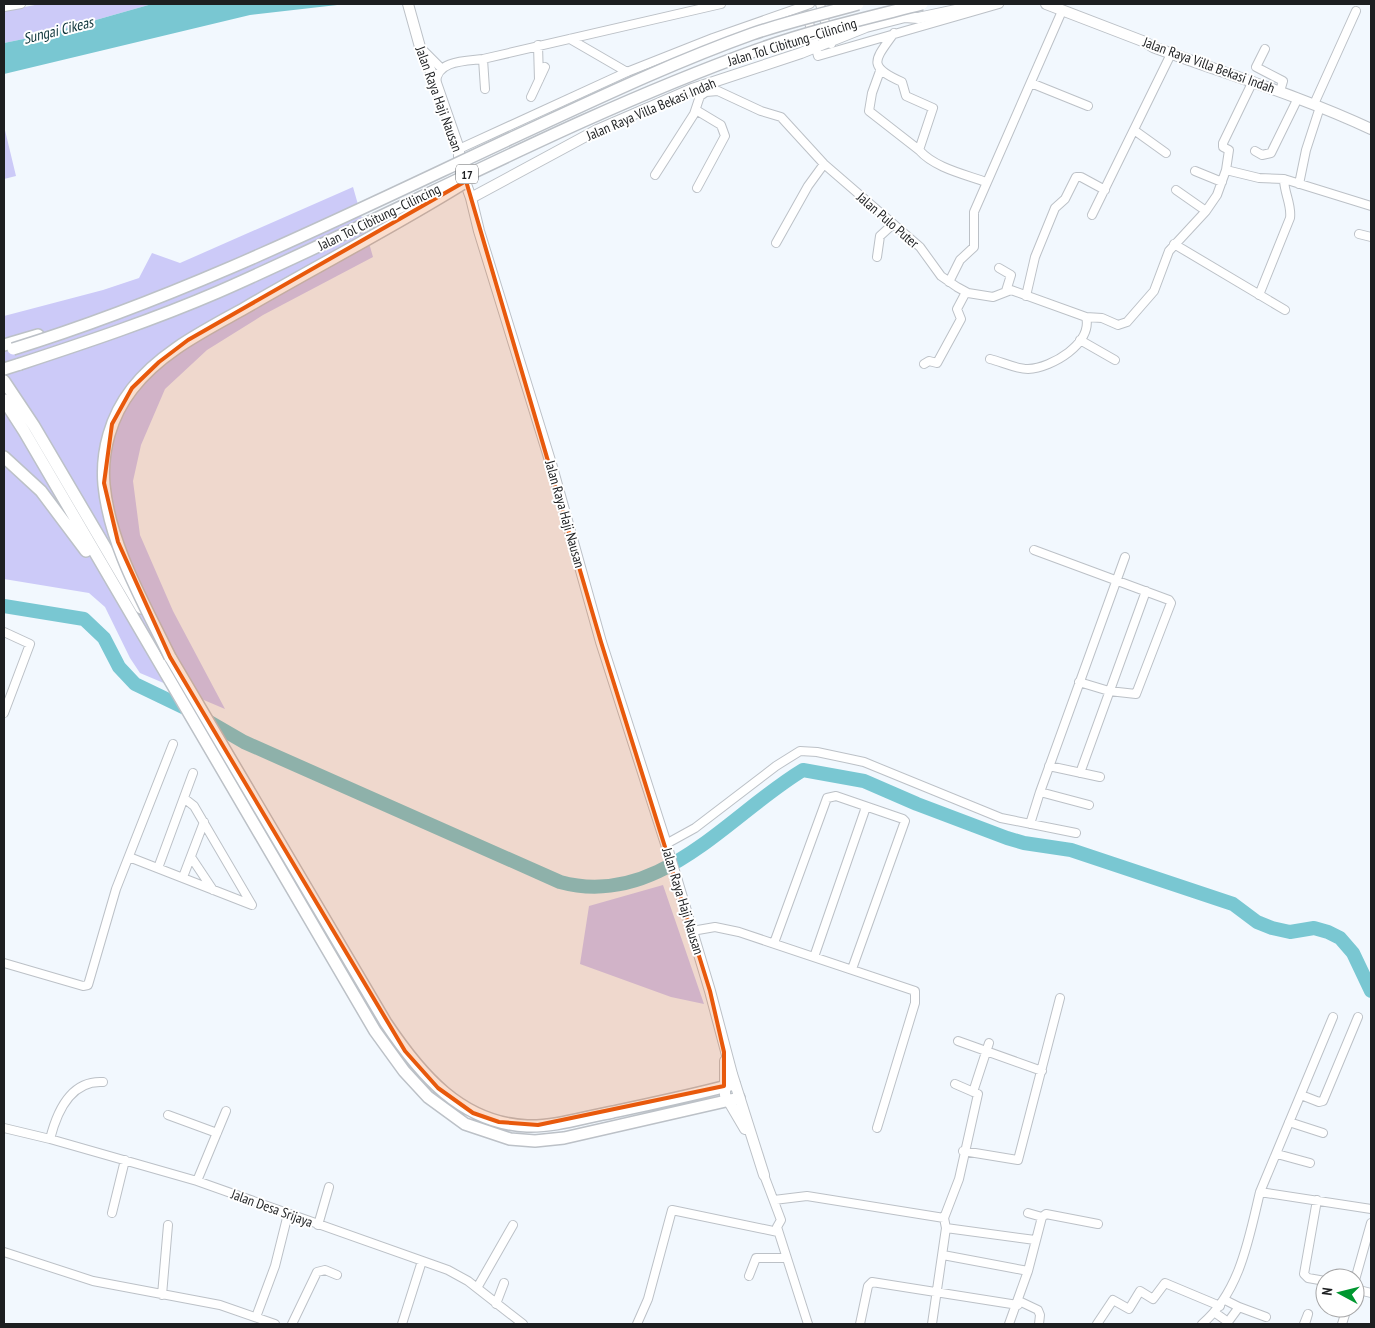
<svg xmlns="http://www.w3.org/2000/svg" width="1375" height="1328" viewBox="0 0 1375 1328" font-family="'PT Sans Narrow',sans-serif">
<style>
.green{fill:#cccaf8}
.water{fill:#79c7d2}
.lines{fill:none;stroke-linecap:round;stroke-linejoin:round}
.river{stroke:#79c7d2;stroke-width:14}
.minor-casing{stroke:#bcc1c7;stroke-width:10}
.major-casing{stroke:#bcc1c7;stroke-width:12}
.highway-casing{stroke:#bcc1c7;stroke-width:14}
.minor{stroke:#fff;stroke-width:8}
.major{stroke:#fff;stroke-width:10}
.highway{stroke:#fff;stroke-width:11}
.highway-bridge-casing{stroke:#bcc1c7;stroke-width:14;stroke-linecap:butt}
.highway-bridge{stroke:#fff;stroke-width:11}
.marked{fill:#e8590c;fill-opacity:0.2;stroke:#e8590c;stroke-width:4;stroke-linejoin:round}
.labels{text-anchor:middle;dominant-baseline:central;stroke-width:4;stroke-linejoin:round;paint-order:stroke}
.shield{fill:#fff;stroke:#616264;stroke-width:1}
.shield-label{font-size:12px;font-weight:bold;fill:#1d1f21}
.street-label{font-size:14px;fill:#1d1f21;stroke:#fff}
.water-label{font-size:15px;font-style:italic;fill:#0c3338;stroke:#fff}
</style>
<rect width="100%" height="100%" fill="#f2f8fe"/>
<!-- green -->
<path class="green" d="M40,4H152L43,35L4,43V11Z
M4,126L16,176L4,179Z
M353,187L373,257L263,315L207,350L165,389L141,445L133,481L140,535L173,611L225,709L140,673L130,658L105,607L89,593L4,579V316L103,290L139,278L152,253L180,263Z
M663,885L704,1004L671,997L580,964L589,906Z"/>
<!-- water -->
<path class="water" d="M152,4H346L250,15L4,74V43L43,35Z"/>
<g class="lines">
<!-- river -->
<path class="river" d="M4,606L84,619L104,638L119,667L135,684L187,709L244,742L560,882C659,909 728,815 803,770L864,781L917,804L1007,838L1024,843L1071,850L1233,904L1257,922L1272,928L1290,932L1314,928L1328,932L1340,938L1353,953L1371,991"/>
<defs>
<path id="minor" d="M820,4L831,44
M4,7L21,4
M807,15L818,56L999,4
M894,33C875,60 866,66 902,82L906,96L933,108L919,150C935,168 964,174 986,182
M570,39L627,72
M538,45L539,80
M1265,49L1256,67L1283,81L1280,91
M424,51L442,69
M483,59L485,89
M880,71L872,93L869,111L919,150
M436,83C436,60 467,61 483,59L721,4
M1031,83L1088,106
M531,97L545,67
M1314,104L1356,11
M696,110L721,125L725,136L697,188
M1134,130L1166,153
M459,149L627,72L713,38L810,4
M1255,151L1262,155L1271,153L1298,98
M1226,170L1259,178L1284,179L1371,206
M1195,171L1222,182
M655,175L694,114L700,96L706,92L718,91L761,111L781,117L824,164L920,247L941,276L957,287L968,293L993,297L1011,290L1086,317L1102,318L1118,325L1127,322L1154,291L1169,251L1206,211L1217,195L1226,170L1229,150L1223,147V143L1253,81
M1299,184L1306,150L1320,107
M1176,190L1206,211
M1092,215L1171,54
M1359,234L1371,237
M776,243L808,186L824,164
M1174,244L1285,310
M877,257L880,236L892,225
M999,268L1011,275L1006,291
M949,282L960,260L974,247V212L1062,11
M1259,295L1290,218C1292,205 1284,193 1284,179
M1026,296L1035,257L1055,208L1065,199L1076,177H1081L1105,190
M1080,340L1115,360
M990,359C1002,362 1016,369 1028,369C1052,368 1093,343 1086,317
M924,364L929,361L937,363L961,319L957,309L966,292
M1034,550L1169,600L1171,603L1136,694L1109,691L1079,682
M4,632L30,644L4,713
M1049,766L1100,777
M1080,773L1146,591
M1040,792L1089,805
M1030,824L1040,792L1125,557
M666,844L695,828L776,766L800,751L817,752L864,762L1001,818L1076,833
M129,857L252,905L194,806L185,799
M191,857L213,890
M158,868L193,773
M183,877L204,822
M692,931L715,927L739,932L915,991V1003L877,1128
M774,943L827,798L836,796L903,819L905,821L852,969
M814,957L866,807
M4,963L83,986L88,985L116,889L173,744
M958,1041L1042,1071
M973,1092L989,1043
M1301,1095L1319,1102L1323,1101L1358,1017
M168,1115L217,1133
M1289,1122L1323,1133
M4,1128L50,1139L197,1181L448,1270L468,1281L523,1324
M50,1139C57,1111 71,1080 103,1082
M963,1151L1018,1160L1060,998
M1277,1154L1310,1163
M764,1175L781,1220L777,1227L808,1324
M197,1181L226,1111
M1260,1192L1333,1017
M774,1200L807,1196L944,1218
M1317,1200L1304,1274L1308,1278L1325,1281
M112,1213L125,1160
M1028,1213L1042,1217
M318,1225L329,1187
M946,1228L1035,1240
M4,1252L93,1281L220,1305L275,1324
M943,1255L1028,1271
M749,1276L756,1258H786
M1355,1280L1371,1223
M477,1288L513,1225
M1355,1289L1371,1293
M162,1295L168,1225
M1225,1300L1239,1307L1266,1317
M1019,1301L1038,1310L1040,1315L1039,1324
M496,1304L504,1283
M1214,1312L1228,1322L1239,1307
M256,1317L275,1266L288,1214
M292,1324L317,1272L325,1270L337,1275
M402,1324L422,1261
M637,1324L648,1299L672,1210L778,1232
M860,1324L868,1286L872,1282L1018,1305
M932,1324L946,1228L944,1218L959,1179L978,1094L955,1084
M1009,1324L1028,1271L1042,1217L1046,1214L1098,1224
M1097,1324L1113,1300L1129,1309L1140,1291L1153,1299L1165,1283L1220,1306
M1202,1324C1240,1292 1249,1238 1260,1192L1371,1209
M1304,1324L1308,1314L1305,1324
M1342,1324L1347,1308"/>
<path id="major" d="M408,4L420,47L436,83L459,149V165L471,198L479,231L552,467L601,642L666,844L710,991L732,1074L764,1175
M1046,4L1145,42L1153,47C1226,74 1301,96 1371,129
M471,198L597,130L692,89L801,53L866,27L905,17L918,18L984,4
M725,1061V1095L745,1129"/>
<path id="highway" d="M4,345L38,335
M4,369L20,364
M4,381L34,426L141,608
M4,400L24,431L375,1031L404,1071L428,1097L465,1124L510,1139L535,1141L564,1138L739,1098
M4,457L41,491L86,551
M166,650L386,1023C420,1074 461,1123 527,1126C555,1127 585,1117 613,1112C653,1103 695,1095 734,1084"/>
</defs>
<!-- minor casing -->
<use href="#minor" class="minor-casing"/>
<!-- major casing -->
<use href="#major" class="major-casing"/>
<!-- highway casing -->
<use href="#highway" class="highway-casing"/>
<!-- minor -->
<use href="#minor" class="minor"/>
<!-- major -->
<use href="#major" class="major"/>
<!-- highway -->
<use href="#highway" class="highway"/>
<defs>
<path id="highway-bridge" d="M13,349C188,295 351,213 516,136C594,100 671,63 752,34C787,22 823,14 858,4
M20,364C87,342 153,320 218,292C398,213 571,117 757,50C810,31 867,18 922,4
M170,657C144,603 110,546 104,485C101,451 111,416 132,389C160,352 206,330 245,308C317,266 391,228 462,184"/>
</defs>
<!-- highway-bridge casing -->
<use href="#highway-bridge" class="highway-bridge-casing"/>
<!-- highway-bridge -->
<use href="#highway-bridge" class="highway-bridge"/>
</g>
<!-- marked area -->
<path class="marked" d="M466,181L601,642L710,991L724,1052V1086L538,1125L499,1122L473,1113L438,1088L405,1051L170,657L118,542L104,483L112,424L132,388L159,362L188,340Z"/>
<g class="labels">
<!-- shield labels -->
<rect class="shield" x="456" y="164.5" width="22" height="19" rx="4"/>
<g class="shield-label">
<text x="467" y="174">17</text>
</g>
<!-- street labels -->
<g class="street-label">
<text transform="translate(792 42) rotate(-17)">Jalan Tol Cibitung–Cilincing</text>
<text transform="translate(1209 65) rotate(20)">Jalan Raya Villa Bekasi Indah</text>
<text transform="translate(439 99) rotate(70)">Jalan Raya Haji Nausan</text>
<text transform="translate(651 109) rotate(-23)">Jalan Raya Villa Bekasi Indah</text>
<text transform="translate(379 217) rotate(-26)">Jalan Tol Cibitung–Cilincing</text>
<text transform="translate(888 220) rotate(41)">Jalan Pulo Puter</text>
<text transform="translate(565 514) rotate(74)">Jalan Raya Haji Nausan</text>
<text transform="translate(683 901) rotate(73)">Jalan Raya Haji Nausan</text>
<text transform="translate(272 1208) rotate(20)">Jalan Desa Srijaya</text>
</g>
<!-- water labels -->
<g class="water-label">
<text transform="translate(58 30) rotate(-14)">Sungai Cikeas</text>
</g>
</g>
<!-- border -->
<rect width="1375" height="1328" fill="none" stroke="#1d1f21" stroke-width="10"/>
<!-- north arrow -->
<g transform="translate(1340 1293) rotate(277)"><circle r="24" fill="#ffffff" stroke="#a5a5a6"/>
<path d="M0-4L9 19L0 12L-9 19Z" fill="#009730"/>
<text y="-8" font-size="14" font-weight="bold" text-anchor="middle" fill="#1d1f21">N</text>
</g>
</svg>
